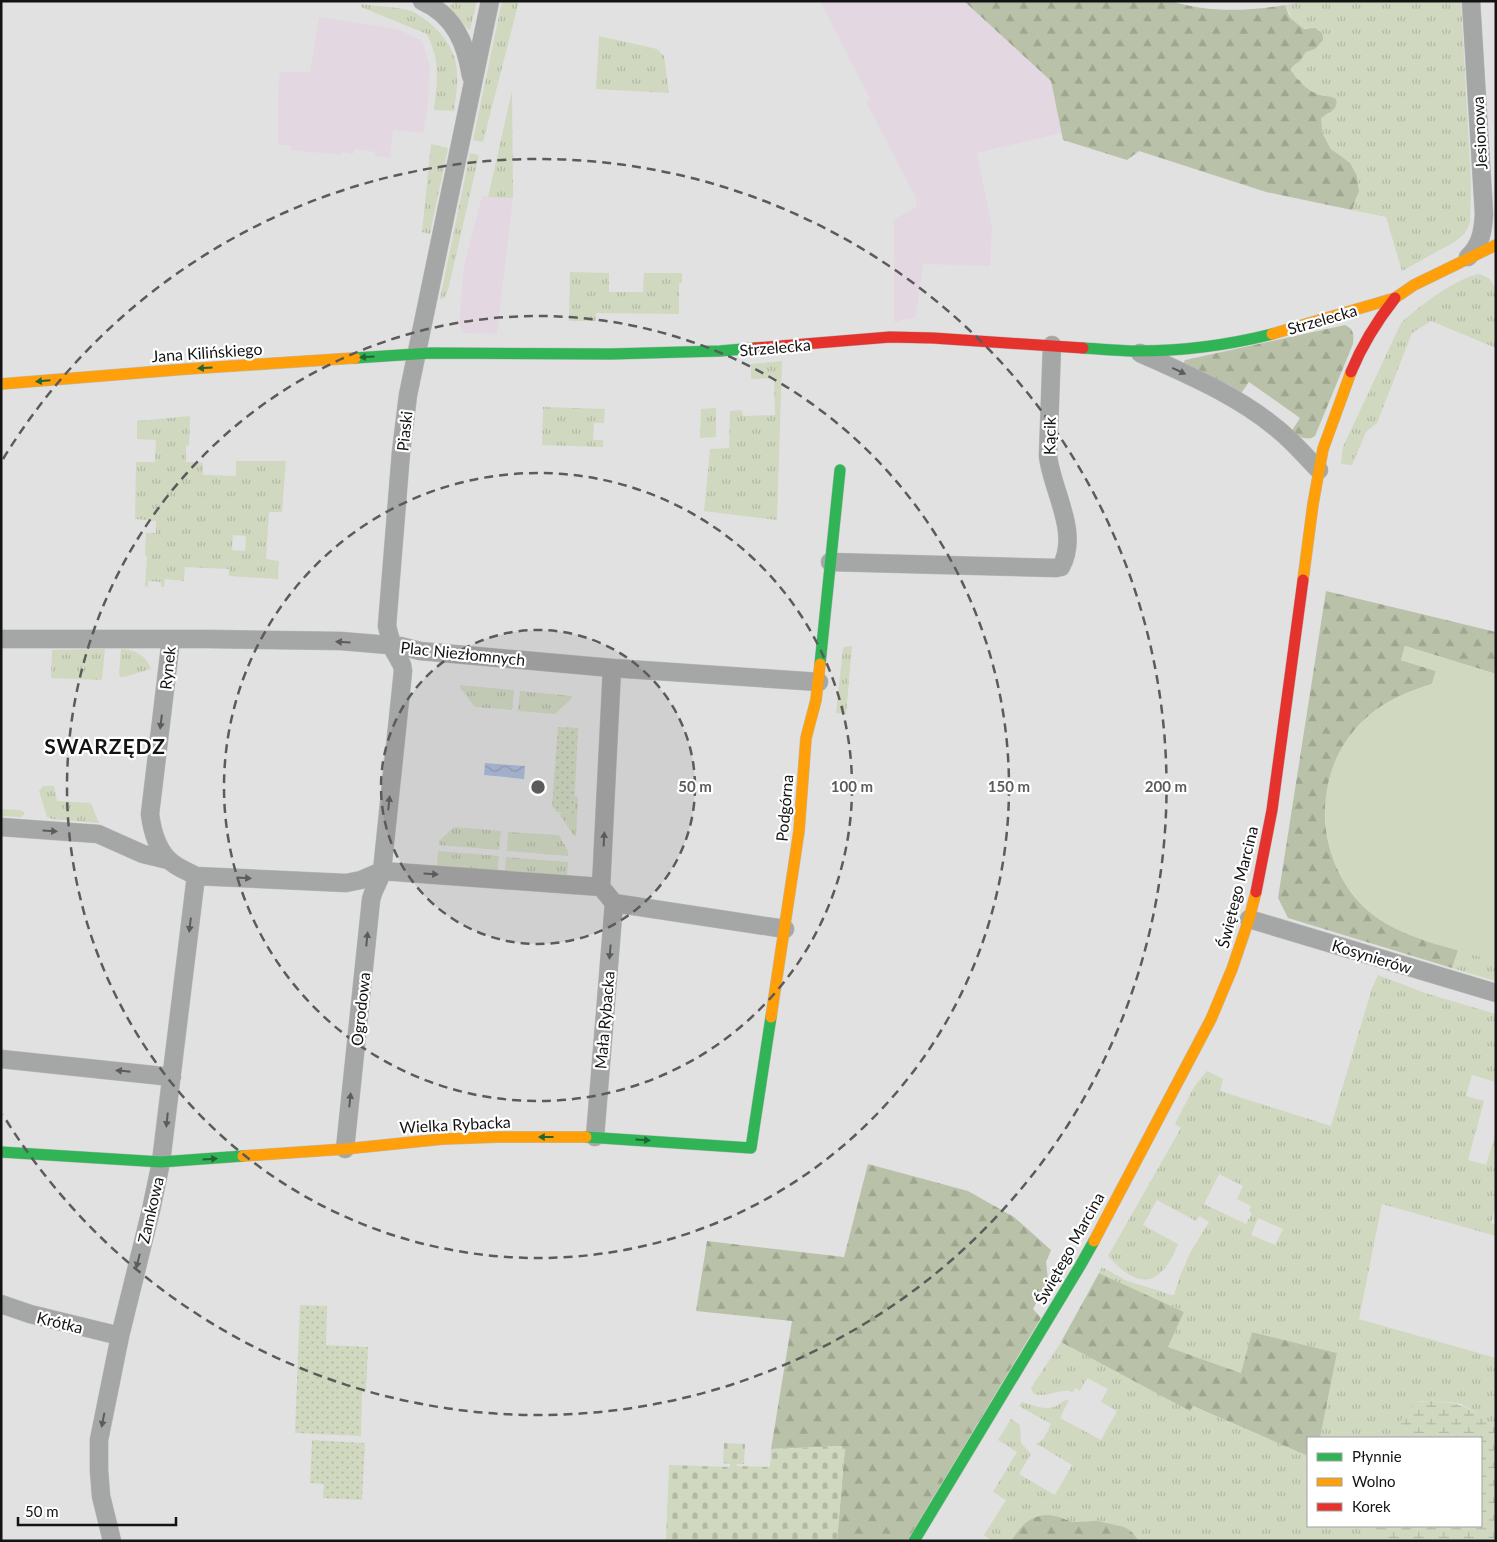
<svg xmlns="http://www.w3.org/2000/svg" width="1497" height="1542" viewBox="0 0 1497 1542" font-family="Lato,sans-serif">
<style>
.commercial{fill:#e3d8e1}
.grass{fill:url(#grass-tufts);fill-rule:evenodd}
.forest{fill:url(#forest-firs)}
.wetland{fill:url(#wetland-marsh)}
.cemetery{fill:url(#cemetery-stones)}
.park{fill:url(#park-dots)}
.pitch{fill:#d0d8c0}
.water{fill:url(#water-waves)}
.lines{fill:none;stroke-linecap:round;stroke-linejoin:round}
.street-casing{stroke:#bcbcbd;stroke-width:19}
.fast-casing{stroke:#bcbcbd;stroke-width:12}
.slow-casing{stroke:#bcbcbd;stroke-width:12}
.jam-casing{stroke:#bcbcbd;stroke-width:12}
.street{stroke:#a5a6a6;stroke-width:18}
.fast{stroke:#30b455;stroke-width:11}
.slow{stroke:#ff9f0a;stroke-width:11}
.jam{stroke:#e5322d;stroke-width:11}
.oneway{fill:#226434}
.oneway2{fill:#5c5c5d}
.ring{fill:none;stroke:#5b5b5c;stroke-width:2.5;stroke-dasharray:9 6}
.labels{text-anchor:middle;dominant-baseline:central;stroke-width:4.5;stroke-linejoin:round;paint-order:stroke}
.street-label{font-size:16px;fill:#131314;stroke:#fff}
.district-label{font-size:21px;font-weight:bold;letter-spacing:1px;fill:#131314;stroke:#fff}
.centre{fill:#5b5b5c;stroke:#fff;stroke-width:2.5}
.ring-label{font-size:15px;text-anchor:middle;font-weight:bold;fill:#5b5b5c;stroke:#fff;stroke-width:4.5;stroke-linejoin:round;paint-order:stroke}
</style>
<defs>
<pattern id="grass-tufts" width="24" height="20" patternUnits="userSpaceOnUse" patternTransform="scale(1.25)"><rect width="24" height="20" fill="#d0d8c0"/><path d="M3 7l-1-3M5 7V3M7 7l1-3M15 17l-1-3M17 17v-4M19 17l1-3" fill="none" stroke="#b2b8a4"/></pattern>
<pattern id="forest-firs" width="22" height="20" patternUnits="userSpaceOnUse" patternTransform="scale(1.25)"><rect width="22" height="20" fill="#b9c2a8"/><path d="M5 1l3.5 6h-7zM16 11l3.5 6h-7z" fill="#9ea690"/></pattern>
<pattern id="wetland-marsh" width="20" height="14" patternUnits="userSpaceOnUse" patternTransform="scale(1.25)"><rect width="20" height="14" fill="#d0d8c0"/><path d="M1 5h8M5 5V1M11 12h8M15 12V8" fill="none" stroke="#b2b8a4"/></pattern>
<pattern id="cemetery-stones" width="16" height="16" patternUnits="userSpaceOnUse" patternTransform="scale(1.25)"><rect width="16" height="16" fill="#d0d8c0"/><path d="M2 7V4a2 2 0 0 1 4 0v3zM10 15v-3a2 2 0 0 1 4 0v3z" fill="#b2b8a4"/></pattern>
<pattern id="park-dots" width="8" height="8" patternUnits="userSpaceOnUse" patternTransform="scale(1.25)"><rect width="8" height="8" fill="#d0d8c0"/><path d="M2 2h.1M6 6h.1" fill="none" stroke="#b2b8a4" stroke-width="1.8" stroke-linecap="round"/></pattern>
<pattern id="water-waves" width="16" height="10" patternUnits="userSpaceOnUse" patternTransform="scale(1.25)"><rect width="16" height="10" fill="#acbbdb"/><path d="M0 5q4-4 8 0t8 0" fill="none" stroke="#93a0bb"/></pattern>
</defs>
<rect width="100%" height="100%" fill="#e1e1e2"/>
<!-- commercial -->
<path class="commercial" d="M822,1H964L1051,81L1062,133L977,153L992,226L990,266L923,264L916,317L894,322V219L917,207L915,196L866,102L870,99L821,3Z
M319,17L397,29L422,40L430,67L428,105L423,133L393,130L390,158L375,156V152L355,149L353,154L343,152L342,155L291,150V145H278V91L280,72H310Z
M482,196L513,198L497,334L464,333L459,324L464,266Z"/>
<!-- grass -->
<path class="grass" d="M457,1H477L470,30L468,29L449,7L450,4Z
M502,1H519L483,142L473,140Z
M1305,1H1461L1471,184L1470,223L1465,233L1456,241L1402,271L1386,217L1352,210C1368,177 1354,171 1333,150C1330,148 1329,143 1327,140C1322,132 1320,127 1321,118L1330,113L1336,99C1330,95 1323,97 1316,94C1307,90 1298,80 1292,72L1293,66L1300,61L1306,52L1315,49L1323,36L1317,29L1302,28L1290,18V14L1285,5Z
M361,4C375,6 398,7 411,11C419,14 427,21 433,26C462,53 459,76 454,111L434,110C437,80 441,63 427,34L361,7Z
M599,36L657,49L664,56L669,93L596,89Z
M512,91L513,198L488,197Z
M431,144L448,148L430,234L422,232Z
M470,153L479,155L449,286L445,298L440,299Z
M570,272L609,273V292H643L644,273H682V283H679V314L596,313V321H569Z
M1480,274L1490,279L1496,290V348L1431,321L1412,333L1377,423L1366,432L1352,465L1341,464L1343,447L1401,323C1418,307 1457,277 1480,274Z
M782,361L777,520L704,511L710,449L729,448L730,411L742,410L743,416L775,415L774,378L751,379V364Z
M543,407L605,409L604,423H594L593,440H603V447L542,445Z
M716,408V437L700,438L701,409Z
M190,416L189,445L186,446V462L203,463V475L236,476V461H286L282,512H269L266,559L279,561L278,579L229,576V569L185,567L184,581L165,579L164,587H161V582L148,581V587L145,586L147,556L145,555L146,533H156V521L135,519L136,462H155L156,440L137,439V421ZM233,535L246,536L245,551L232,550Z
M852,646L846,714L836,713L843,647Z
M105,649L102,680L51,678L52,650Z
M121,649C135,650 146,655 151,669L124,677H120L119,673Z
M460,685L514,690L512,710L475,707L460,688Z
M520,691L572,696L571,699L555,714L518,711Z
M43,786H54L57,801L90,803L92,806L99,823L52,819L47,817L39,791Z
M575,796L578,797L576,836L573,835L559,813H574Z
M1,809L20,810L24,812V815L20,817L1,816Z
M454,827L501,831L499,850L439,845V841Z
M508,832L559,835L568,851V856L507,851Z
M438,851L499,856L497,872L437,867Z
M506,857L568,862L567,878L505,873Z
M1458,950L1496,961V981L1452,968Z
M1378,975L1425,993L1496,1014V1082L1472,1075L1466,1096L1484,1101L1468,1160L1486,1165L1496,1132V1206L1491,1223L1496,1225V1236L1382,1204L1359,1319L1496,1358V1428L1472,1410L1461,1404L1449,1402L1422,1401L1406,1411L1401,1422L1398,1438H1320L1337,1353L1252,1332L1242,1373L1168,1347L1184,1312L1099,1273L1102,1267L1127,1281L1157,1290L1171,1295H1174L1180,1276L1190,1253L1209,1222L1199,1216L1196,1221L1157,1200L1143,1225L1178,1244C1160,1288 1139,1290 1108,1256L1181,1128L1175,1124L1194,1087L1207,1071L1223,1079L1220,1091L1331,1126L1372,988ZM1219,1174L1243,1186L1237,1199L1251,1206L1249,1211L1252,1213L1246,1224L1204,1204ZM1258,1218L1283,1229L1275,1245L1251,1235Z
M1061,1342L1190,1410L1192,1406L1308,1456V1526H1375L1373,1541H1139L1131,1531L1093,1521L1072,1522L1049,1515L1038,1516L1027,1521L1011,1541H992L984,1535L1006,1500L993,1492L1017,1452L998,1440L1011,1419L1020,1425L1021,1443L1031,1454L1019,1474L1055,1495L1072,1465L1037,1444L1044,1438L1051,1424L1019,1406L1022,1402C1032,1405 1043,1410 1054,1407C1060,1405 1062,1400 1069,1400L1060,1418L1101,1440L1117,1411L1101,1402L1108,1389L1087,1378L1080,1391L1075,1388L1073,1392C1059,1387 1046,1400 1033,1393L1031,1388Z"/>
<!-- forest -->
<path class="forest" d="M964,1H1171C1208,13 1248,11 1285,5L1290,18L1300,26L1304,29L1315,28L1321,32L1323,36V40L1315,49L1306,52L1300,61L1293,66L1291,70C1296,79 1310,93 1320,95C1326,97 1330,95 1336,99C1339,110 1328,113 1321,118L1322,132L1331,149L1350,163L1357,176L1359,191L1352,210L1266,192L1139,151L1127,160L1063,140L1051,81Z
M1345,325C1354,329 1354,335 1353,344L1315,436C1306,442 1300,436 1291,432L1300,418L1249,382L1240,395L1183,364L1185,360Z
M1326,591L1496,632V674L1405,646L1401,660L1436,671L1432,684C1407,692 1384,701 1365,719C1348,735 1339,753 1333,775C1330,783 1327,792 1326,800C1321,839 1337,881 1365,908C1391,932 1425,940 1458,950L1452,968L1288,918L1278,898Z
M868,1164L968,1191L1014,1217L1051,1250L1046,1262L1048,1280L1033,1309L1041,1318L907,1541H837L845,1446L771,1449L792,1321L696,1311L707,1241L844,1257Z
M1099,1273L1184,1312L1168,1347L1241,1373L1252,1332L1337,1353L1320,1438H1308V1456L1193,1406L1190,1411L1061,1342Z
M1049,1515L1059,1517L1072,1522L1097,1521L1124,1527L1131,1531L1139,1541H1011C1022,1525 1029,1515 1049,1515Z"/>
<!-- wetland -->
<path class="wetland" d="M1431,1401C1465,1403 1469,1408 1496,1428V1541H1373L1375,1526H1481V1438H1398C1401,1415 1404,1402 1431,1401Z"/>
<!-- cemetery -->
<path class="cemetery" d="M724,1443L745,1444L744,1464H737V1466L770,1467L771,1449L845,1446L837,1541H666L669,1465L730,1467V1464L723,1463Z"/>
<!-- park -->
<path class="park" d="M558,727L578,728L574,813L557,812L552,806Z
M300,1305L327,1306L326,1345L368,1347L366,1391H362L361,1436L295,1433Z
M312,1440L365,1443L362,1500L323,1498L324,1484L310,1483Z"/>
<!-- pitch -->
<path class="pitch" d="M1405,646L1496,674V961C1457,949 1408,941 1375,916C1314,869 1307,771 1365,719C1386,700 1406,693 1432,684L1436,671L1401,660Z"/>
<!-- water -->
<path class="water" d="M485,763L525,766L524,779L484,775Z"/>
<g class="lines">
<defs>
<path id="street" d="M422,1C454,15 466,43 471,76
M1468,257C1481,245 1483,231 1484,214L1471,1
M1140,353C1186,374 1235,394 1275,427C1291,439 1304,455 1319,470
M830,562L1056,568L1061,567C1080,532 1052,491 1048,456L1052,345
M1,639H209L341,641L400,646L420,651L612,668L819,682
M171,639L150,814C152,830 157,848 168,859C175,867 187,871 196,876L346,883L361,880L382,871L601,887
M612,668L601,887L614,903L785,929
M1,827L98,834L143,854L168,860
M1249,919L1496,993
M1,1059L172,1077
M595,1137L614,903
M345,1149L371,900C373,889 380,881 382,871L403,671L402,665L393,649L387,626L401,452L408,395L490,1
M1,1304L30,1314L120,1336
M112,1541L101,1496L99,1470V1440L120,1336L151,1210L161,1162L196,876"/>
<path id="fast" d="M1083,348C1101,349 1119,351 1137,351C1183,351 1228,345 1272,334
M355,358L431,353L611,354L720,351L755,348
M820,664L840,470
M586,1137L751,1148L771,1017
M1,1152L161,1162L243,1156
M914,1541L1080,1266L1094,1241"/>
<path id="slow" d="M1272,334L1395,298L1414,285L1496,245
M1,384L187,369L355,358
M1303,580L1313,504L1323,449L1351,372
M771,1017L799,831L806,738L816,700L820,664
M243,1156L345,1149L443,1139L499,1137H586
M1094,1241L1211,1019L1232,969L1249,919L1256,892"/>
<path id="jam" d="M755,348L890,337L933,338L1083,348
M1351,372C1362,345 1377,321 1395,298
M1256,892L1272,810L1303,580"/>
</defs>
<!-- street casing -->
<use href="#street" class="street-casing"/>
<!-- fast casing -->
<use href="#fast" class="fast-casing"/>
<!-- slow casing -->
<use href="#slow" class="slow-casing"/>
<!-- jam casing -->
<use href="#jam" class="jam-casing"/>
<!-- street -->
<use href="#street" class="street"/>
<!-- fast -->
<use href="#fast" class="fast"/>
<!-- slow -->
<use href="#slow" class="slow"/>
<!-- jam -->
<use href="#jam" class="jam"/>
</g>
<!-- one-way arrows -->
<defs><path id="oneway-solid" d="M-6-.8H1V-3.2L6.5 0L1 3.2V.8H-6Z" transform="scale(1.25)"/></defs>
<g class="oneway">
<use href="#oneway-solid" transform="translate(367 357) rotate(176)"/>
<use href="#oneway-solid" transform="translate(205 368) rotate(176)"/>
<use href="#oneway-solid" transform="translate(43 381) rotate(175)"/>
<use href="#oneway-solid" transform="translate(546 1137) rotate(-180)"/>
<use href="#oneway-solid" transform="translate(643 1140) rotate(4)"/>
<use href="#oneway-solid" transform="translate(210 1159) rotate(-4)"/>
</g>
<g class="oneway2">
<use href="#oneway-solid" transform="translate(1179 371) rotate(25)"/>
<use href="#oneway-solid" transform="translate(343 642) rotate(-176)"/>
<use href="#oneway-solid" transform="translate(161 722) rotate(97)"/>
<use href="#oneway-solid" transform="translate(389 803) rotate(-84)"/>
<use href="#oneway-solid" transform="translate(50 831) rotate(4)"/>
<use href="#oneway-solid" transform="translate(604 839) rotate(-87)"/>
<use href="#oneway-solid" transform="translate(431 874) rotate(4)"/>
<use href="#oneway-solid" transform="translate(244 878) rotate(3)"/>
<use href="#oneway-solid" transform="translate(190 925) rotate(97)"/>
<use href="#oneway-solid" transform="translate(367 939) rotate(-84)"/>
<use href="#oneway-solid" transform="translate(610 952) rotate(95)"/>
<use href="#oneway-solid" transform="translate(123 1071) rotate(-174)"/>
<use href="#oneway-solid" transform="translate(350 1100) rotate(-84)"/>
<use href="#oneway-solid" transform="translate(167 1120) rotate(96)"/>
<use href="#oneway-solid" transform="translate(138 1261) rotate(104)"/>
<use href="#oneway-solid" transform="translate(103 1420) rotate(101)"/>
</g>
<!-- distance rings -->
<circle cx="538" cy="787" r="157" fill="#5b5b5c" fill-opacity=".12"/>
<g class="ring">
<circle cx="538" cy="787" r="157"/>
<circle cx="538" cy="787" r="314"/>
<circle cx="538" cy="787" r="471"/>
<path d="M3 459A628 628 0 1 1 3 1115"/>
</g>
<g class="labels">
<!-- street labels -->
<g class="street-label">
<text transform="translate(1479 133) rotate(-93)">Jesionowa</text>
<text transform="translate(1322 319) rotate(-16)">Strzelecka</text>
<text transform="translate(775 347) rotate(-5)">Strzelecka</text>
<text transform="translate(207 352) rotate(-4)">Jana Kilińskiego</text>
<text transform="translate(404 431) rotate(-84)">Piaski</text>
<text transform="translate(1049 436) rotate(-89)">Kącik</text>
<text transform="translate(463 653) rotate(6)">Plac Niezłomnych</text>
<text transform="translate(167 668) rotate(-84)">Rynek</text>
<text transform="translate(784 808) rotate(-85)">Podgórna</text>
<text transform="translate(1237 887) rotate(-76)">Świętego Marcina</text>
<text transform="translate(1372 956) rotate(17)">Kosynierów</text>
<text transform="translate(360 1009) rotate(-84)">Ogrodowa</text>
<text transform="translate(604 1020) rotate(-85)">Mała Rybacka</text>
<text transform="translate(455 1124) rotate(-3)">Wielka Rybacka</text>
<text transform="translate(150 1210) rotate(-77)">Zamkowa</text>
<text transform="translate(1069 1248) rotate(-61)">Świętego Marcina</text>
<text transform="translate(60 1322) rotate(14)">Krótka</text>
</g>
<!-- district labels -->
<g class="district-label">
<text x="105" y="745">SWARZĘDZ</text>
</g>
</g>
<circle cx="538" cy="787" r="8" class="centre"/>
<g class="ring-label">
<text x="695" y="792">50 m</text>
<text x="852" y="792">100 m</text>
<text x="1009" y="792">150 m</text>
<text x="1166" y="792">200 m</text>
</g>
<!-- border -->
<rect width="1497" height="1542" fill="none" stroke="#131314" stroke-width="5"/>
<!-- legend -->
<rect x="1307" y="1437" width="175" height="90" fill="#ffffff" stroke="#a1a1a1"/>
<rect x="1317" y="1453" width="25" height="8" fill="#30b455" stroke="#a1a1a1"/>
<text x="1352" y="1462" font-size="15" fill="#131314">Płynnie</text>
<rect x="1317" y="1478" width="25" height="8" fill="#ff9f0a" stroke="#a1a1a1"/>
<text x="1352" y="1487" font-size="15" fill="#131314">Wolno</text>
<rect x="1317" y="1503" width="25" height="8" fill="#e5322d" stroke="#a1a1a1"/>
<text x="1352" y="1512" font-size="15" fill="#131314">Korek</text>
<!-- scale -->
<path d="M18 1517v8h158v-8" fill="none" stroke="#131314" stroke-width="2.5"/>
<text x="25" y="1517" font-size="15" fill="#131314" stroke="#ffffff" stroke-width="4" paint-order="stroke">50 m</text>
</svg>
